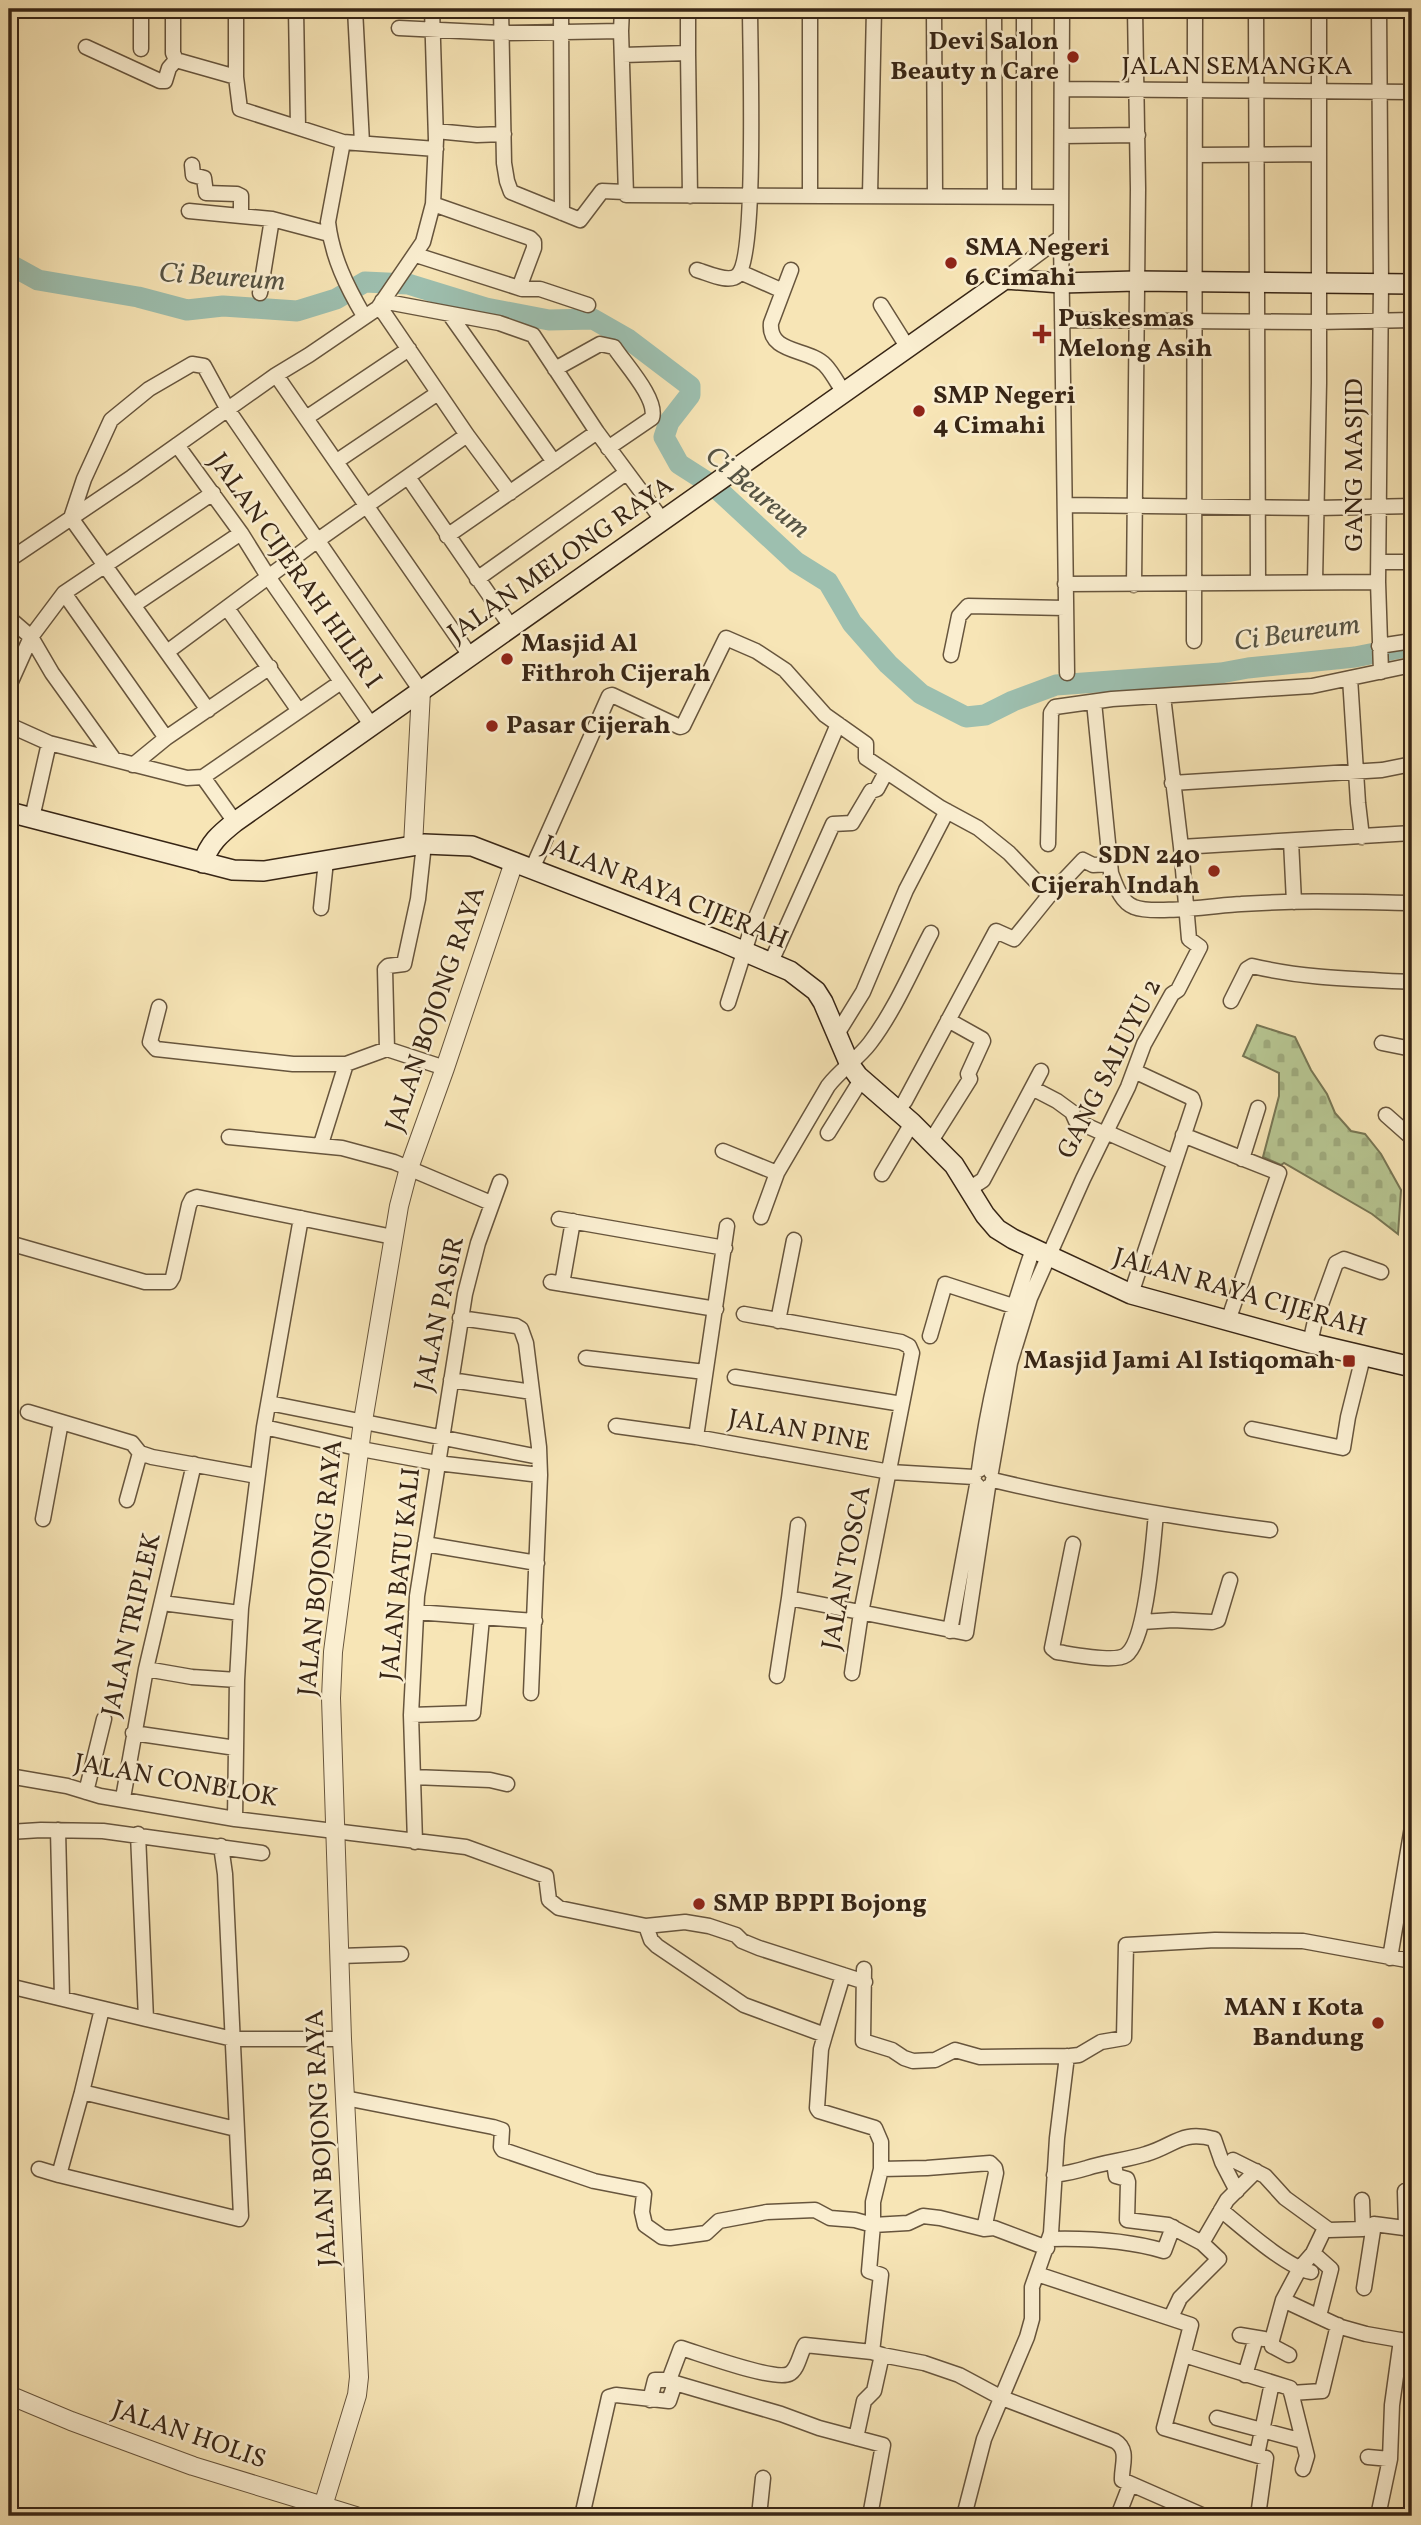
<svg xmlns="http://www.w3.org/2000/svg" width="1421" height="2525" viewBox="0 0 1421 2525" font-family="Vollkorn,serif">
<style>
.cemetery{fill:url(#cemetery-stones);stroke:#777654;stroke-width:2}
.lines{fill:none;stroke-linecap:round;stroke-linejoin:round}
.river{stroke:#9dbfaf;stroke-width:21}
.minor-casing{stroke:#67553d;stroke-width:17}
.tertiary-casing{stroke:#67553d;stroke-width:20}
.secondary-casing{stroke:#372515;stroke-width:22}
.minor{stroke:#faeed0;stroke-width:14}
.tertiary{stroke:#faeed0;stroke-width:18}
.secondary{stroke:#faeed0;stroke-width:19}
.poi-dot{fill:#8f2418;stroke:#faeed0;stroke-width:2.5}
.labels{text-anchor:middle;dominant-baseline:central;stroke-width:5;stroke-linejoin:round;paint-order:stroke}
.poi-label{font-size:26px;font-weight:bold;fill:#372515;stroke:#faeed0;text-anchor:start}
.street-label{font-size:26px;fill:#372515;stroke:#faeed0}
.water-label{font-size:28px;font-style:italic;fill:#565343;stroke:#faeed0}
</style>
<defs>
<pattern id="cemetery-stones" width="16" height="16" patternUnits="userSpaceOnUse" patternTransform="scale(1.75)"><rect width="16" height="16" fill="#b7c692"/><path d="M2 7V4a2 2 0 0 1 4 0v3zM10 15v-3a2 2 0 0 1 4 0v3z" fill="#9eaa7d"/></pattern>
</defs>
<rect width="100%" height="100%" fill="#f7e5b6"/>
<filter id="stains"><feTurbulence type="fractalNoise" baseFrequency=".00286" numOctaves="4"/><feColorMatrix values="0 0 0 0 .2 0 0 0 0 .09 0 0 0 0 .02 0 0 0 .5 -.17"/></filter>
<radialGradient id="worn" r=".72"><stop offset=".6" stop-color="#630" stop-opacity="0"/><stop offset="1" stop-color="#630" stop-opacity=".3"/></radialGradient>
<!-- cemetery -->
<path class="cemetery" d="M1257,1025L1295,1037L1311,1070L1327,1094L1335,1113L1351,1131L1365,1134L1381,1154L1401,1190L1398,1234L1372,1214L1284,1163L1281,1165L1263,1157L1279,1096V1073L1243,1056Z"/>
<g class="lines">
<!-- river -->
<path class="river" d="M9,264L38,280L138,297L187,310L223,306L297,311L336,299L365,282L408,284L486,308L549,320L593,319L628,339L690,386V395L669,422L664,437L679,464L715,487L796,562L828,582L852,623L888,664L921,694L966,717L985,715L1013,701L1056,685L1221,673L1248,668L1355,657L1400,648"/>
<defs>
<path id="minor" d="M141,9V49
M173,9V53L176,60L236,77
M236,9V77L240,109L343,142L436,149
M296,9L298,127
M355,9L362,143
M501,9L504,163L507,181L511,192L580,220L602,191L625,192
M561,9L562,213
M810,9V194
M934,9L935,196
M994,9L995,195
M1062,9L1061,237L1067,673
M1256,9L1258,583
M1379,9L1381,283L1378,582L1381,672
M399,28L501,33L621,31L626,195L1061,197
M621,31L622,9
M86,47L160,81H165L169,68L176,60
M688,53L690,196
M623,55L688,53V9
M1062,89L1412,92
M436,131L477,135L504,134
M1062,136L1138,135
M343,142L328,222C332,257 347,287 364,316
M1195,155L1319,154
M192,165L193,175L204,178L206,193L237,194L241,196V215
M870,195L874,9
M1024,196V9
M433,204L530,238L534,242V248L519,288
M189,211L272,219
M416,255L522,289H540L588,305
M697,270C708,273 729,284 738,275C757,255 750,48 750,9
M791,270L771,323C768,354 809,348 825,365C832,372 838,384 844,393
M740,272L783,291
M1005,279L1061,237
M260,293L272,219L329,234
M382,301L499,323L533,335L597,432L663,521
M881,305L908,348
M378,308L384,313L467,435L510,493
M450,315L554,462
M1062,320L1318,322L1412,320
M555,369L600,344L614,347C625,364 658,399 652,418L608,448
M276,375L471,657
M306,418L409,349
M177,445L241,533L269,578L372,726
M337,461L438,393
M408,477L512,628
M1065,505L1318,508L1412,506
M447,536L597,432
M9,560L132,477L276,375L309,355L378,308L423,242L433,204L436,140L432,9
M1379,562H1412
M477,579L626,473
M1315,582L1319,383V9
M1065,584L1378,582
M1134,585L1138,189L1135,9
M64,593L166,738
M134,605L241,533
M227,608L299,711L203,777L235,822
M9,618L31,637L52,673L113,758
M1194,641L1195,9
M1379,646L1412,641
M167,652L318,540L467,435
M951,655L959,616L968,606L1065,608
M1350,678L1358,803L1362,837
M9,686L31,637L64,593L213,493
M1094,702L1111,873C1116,886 1121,902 1134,907C1153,915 1218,905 1241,904C1298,900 1355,902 1412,903
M208,710L71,518L84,479L111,420L149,389L192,364L204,366L228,410L421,691
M299,711L341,682
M9,725L49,743L187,778L203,777
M133,765L166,738L270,667
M1172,783L1382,770L1412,764
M32,818L49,743
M1291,841L1294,902
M1048,844L1051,713L1055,707L1112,699L1312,686L1412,665
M1181,847L1412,833
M532,869L609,696L612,695L680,727L683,726L726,638L756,651L785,670L825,715L866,744V758L941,808L978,828L1009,853L1049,895
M321,908L326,861
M771,962L833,824L852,823L871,791L877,789L886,772
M1231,1001L1247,969L1252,966C1307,979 1356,979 1412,982
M728,1003L753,924L838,724
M159,1007L150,1042L156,1049L293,1064H346L387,1049L445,1068
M837,1034L863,992L906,890L947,811
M1382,1043L1412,1049
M387,1049L385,969L388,966L404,964L418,899L424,844
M1032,1088L1041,1071
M897,1111L905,1101L996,931L1014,939L1048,897L1083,860L1093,865L1110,864
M1386,1115L1412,1138
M1106,1132L1174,1162
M828,1133L861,1080
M1183,1135L1279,1173L1228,1321
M229,1137L342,1148L394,1162L491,1203
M931,1141L970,1079L968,1074L983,1041L982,1039L948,1020
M321,1144L346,1064
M723,1151L777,1173L828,1086C840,1070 858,1059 870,1043C895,1010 912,969 931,933
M1242,1159L1258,1108
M882,1174L912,1123
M969,1189L983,1180L1032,1088L1057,1101L1072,1112L1076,1121L1105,1134
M761,1217L777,1173
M559,1219L725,1248
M9,1243L145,1282H170L173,1277L189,1205L192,1199L197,1197L393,1237
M551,1282L716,1309
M562,1284L573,1221
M1131,1294L1194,1104L1192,1098L1134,1071
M744,1314L901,1342L909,1346L912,1353L861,1613L852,1673
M460,1318L516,1326L521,1329L526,1343L539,1447L540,1475L531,1693
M778,1321L794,1240
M930,1336L945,1284L1022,1309
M1310,1343L1315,1321L1336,1263L1344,1259L1381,1272
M586,1358L705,1372
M735,1377L902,1404
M451,1380L532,1392
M269,1403L539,1457
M28,1412L132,1443L140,1453L152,1457L257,1476
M616,1426L696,1437L890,1472L974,1477
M264,1427L361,1449L437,1463L540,1475
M1252,1429L1343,1448L1348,1417L1363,1357
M696,1437L727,1226
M979,1470C989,1394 1008,1321 1033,1249
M991,1472L1010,1363L1030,1298L1083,1179L1128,1087L1144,1044L1172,994L1178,990L1200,947L1189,939L1181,847L1163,696
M993,1480C1085,1502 1177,1518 1270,1530
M127,1500L140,1453
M43,1519L61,1422
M425,1544L537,1563
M1073,1544L1052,1648L1057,1652C1071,1654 1115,1663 1126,1655C1147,1640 1153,1542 1156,1514
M789,1598L798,1525
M162,1603L240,1613
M416,1612L535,1621
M1142,1622L1173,1620L1212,1622L1218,1620L1230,1580
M950,1631L977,1485
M146,1669L192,1677L237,1680
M777,1676L789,1598L966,1633L988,1487
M411,1715L473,1713L482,1618
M133,1733L236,1748
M9,1776L67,1786L100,1796L235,1819L466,1847L546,1876L549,1900L559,1908L646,1926L685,1922L709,1926L736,1935L742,1941L759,1948L865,1982
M413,1777L490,1780L507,1784
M86,1792L104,1719
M123,1798L146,1669L194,1464
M235,1819L237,1680L241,1608L264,1427L301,1218
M58,1830L62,1998
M9,1832L41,1830L103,1831L262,1853
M138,1834L146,2019L233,2039H342
M415,1842L411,1715L417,1596L465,1294L478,1243L500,1182
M646,1926L651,1940L657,1946L744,2005L825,2035L843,1975
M340,1956L401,1954
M1390,1958L1412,1827
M864,1969L863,2041L892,2050L904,2058L913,2061L935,2060L955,2050L980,2057L1070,2056L1079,2055L1101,2042L1124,2038L1126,1945L1215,1940L1303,1941L1412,1961
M9,1986L146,2019
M102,2009L82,2092L59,2175L239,2219L241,2216L225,1874L221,1846
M825,2035L821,2049L817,2108L819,2111L875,2128L881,2142V2169L927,2168L990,2163L995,2168L996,2173L984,2229
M82,2092L236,2129
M345,2098L493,2127L502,2130L501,2147L503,2150L594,2181L640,2190L644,2194L642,2212L645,2225L662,2237L670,2238L706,2233L719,2221L767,2212L815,2210L830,2218L855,2220L873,2225V2202L881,2169
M1233,2160L1265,2176L1285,2198L1329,2230L1363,2229L1374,2224L1412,2229
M1114,2163L1116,2176L1127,2179L1128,2182L1127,2220L1168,2225L1202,2243
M39,2169L59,2175
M1054,2175C1069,2173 1074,2172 1087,2168C1105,2162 1127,2160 1146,2154C1174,2146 1181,2130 1214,2139L1222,2162L1237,2191
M1405,2191L1406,2227
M1362,2200L1363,2229
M1221,2210C1242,2227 1286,2267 1311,2272
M1050,2239C1089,2238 1127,2240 1164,2251L1173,2227
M1037,2274L1191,2325L1164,2428L1266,2458L1258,2516
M1364,2288L1374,2224
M1283,2300L1341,2327L1366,2334L1412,2342
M1319,2316L1331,2269L1313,2253L1325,2228
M1171,2317L1180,2298L1219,2259L1202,2243L1227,2200L1256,2171
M1240,2335L1264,2339
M882,2355L924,2363L959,2375L1002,2398L1115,2441C1130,2450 1121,2467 1122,2480L1204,2516
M1184,2355L1290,2388L1307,2456L1303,2469
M1289,2355L1272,2346V2340L1283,2300L1300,2268L1313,2253
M1245,2375L1256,2338
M1291,2393L1322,2391L1338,2325
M650,2400L655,2380H669L681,2348C701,2354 774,2381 789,2374C798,2370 800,2353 805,2345L872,2352
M1217,2418L1303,2441
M856,2438L864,2401L874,2391L882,2355L872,2352L881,2275L869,2271L873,2225L908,2223L923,2216L940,2218L984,2229L994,2228L1047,2248
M1257,2455L1272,2383
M1368,2457L1390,2459
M582,2516L609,2397L616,2395L669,2401L675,2383L781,2414L819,2428L883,2445L870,2516
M759,2516L763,2478
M964,2516L984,2439L1027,2337L1032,2319V2287L1051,2233L1057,2138L1067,2056
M1118,2516L1130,2485
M1378,2516L1390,2459L1392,2405L1401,2340"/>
<path id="tertiary" d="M413,846L421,691
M9,2395L71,2421L193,2466L356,2516
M323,2506L357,2395L359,2377L342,2039L331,1698L333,1652L363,1421L399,1206L409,1168L445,1068L514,862"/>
<path id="secondary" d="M9,812L233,870L264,871L424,844L472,846L722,942L790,971L816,991L823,1002L850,1065L858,1076L912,1123L954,1165L985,1215L997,1229L1013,1239L1131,1294L1310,1343L1412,1367
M203,863C209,843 220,834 235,822L1005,279L1061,283L1136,281L1412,284"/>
</defs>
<!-- minor casing -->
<use href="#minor" class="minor-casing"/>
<!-- tertiary casing -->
<use href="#tertiary" class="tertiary-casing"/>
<!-- secondary casing -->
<use href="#secondary" class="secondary-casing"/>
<!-- minor -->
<use href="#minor" class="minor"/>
<!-- tertiary -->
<use href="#tertiary" class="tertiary"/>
<!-- secondary -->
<use href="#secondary" class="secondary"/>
</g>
<!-- markers -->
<g class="poi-dot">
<circle cx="1073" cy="57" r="7"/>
<circle cx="951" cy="263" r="7"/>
<path d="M1038.5 323.5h7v7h7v7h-7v7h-7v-7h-7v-7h7z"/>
<circle cx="919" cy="411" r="7"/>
<circle cx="507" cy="659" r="7"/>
<circle cx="492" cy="726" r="7"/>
<circle cx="1214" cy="871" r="7"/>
<rect x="1342" y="1354" width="14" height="14" rx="3.5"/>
<circle cx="699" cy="1904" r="7"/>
<circle cx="1378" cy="2023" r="7"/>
</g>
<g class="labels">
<!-- poi labels -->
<g class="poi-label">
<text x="1059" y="42" text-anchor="end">Devi Salon<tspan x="1059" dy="30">Beauty n Care</tspan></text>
<text x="965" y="248">SMA Negeri<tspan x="965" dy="30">6 Cimahi</tspan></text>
<text x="1058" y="319">Puskesmas<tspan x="1058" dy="30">Melong Asih</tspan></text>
<text x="933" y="396">SMP Negeri<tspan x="933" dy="30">4 Cimahi</tspan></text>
<text x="521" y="644">Masjid Al<tspan x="521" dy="30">Fithroh Cijerah</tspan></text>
<text x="506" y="726">Pasar Cijerah</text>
<text x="1200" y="856" text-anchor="end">SDN 240<tspan x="1200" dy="30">Cijerah Indah</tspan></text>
<text x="1335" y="1361" text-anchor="end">Masjid Jami Al Istiqomah</text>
<text x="713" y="1904">SMP BPPI Bojong</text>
<text x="1364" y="2008" text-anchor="end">MAN 1 Kota<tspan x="1364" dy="30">Bandung</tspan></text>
</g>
<!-- street labels -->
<g class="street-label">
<text x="1237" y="67">JALAN SEMANGKA</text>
<text transform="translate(1355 465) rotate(-90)">GANG MASJID</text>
<text transform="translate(561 560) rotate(-35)">JALAN MELONG RAYA</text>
<text transform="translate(295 571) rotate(55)">JALAN CIJERAH HILIR I</text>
<text transform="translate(665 893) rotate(22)">JALAN RAYA CIJERAH</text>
<text transform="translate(436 1009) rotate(-71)">JALAN BOJONG RAYA</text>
<text transform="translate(1110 1069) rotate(-63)">GANG SALUYU 2</text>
<text transform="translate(1240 1293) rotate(16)">JALAN RAYA CIJERAH</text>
<text transform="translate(440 1314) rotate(-78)">JALAN PASIR</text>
<text transform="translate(799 1431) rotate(10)">JALAN PINE</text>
<text transform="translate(321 1568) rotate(-84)">JALAN BOJONG RAYA</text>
<text transform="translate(847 1568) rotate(-79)">JALAN TOSCA</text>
<text transform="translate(401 1574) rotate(-84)">JALAN BATU KALI</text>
<text transform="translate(132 1625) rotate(-77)">JALAN TRIPLEK</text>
<text transform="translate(176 1781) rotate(10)">JALAN CONBLOK</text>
<text transform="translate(322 2138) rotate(-93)">JALAN BOJONG RAYA</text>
<text transform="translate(189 2435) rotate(19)">JALAN HOLIS</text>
</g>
<!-- water labels -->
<g class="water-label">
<text transform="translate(222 278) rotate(4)">Ci Beureum</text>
<text transform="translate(757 493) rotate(40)">Ci Beureum</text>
<text transform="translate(1297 634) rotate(-8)">Ci Beureum</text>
</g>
</g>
<!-- margin -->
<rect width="1421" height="2525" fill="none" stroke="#f7e5b6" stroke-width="35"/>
<rect x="10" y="10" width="1400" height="2504" fill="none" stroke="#372515" stroke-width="3.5"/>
<rect x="18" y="18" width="1386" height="2490" fill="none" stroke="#372515" stroke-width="2"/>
<rect width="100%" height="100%" filter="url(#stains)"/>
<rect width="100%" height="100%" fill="url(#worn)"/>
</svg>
